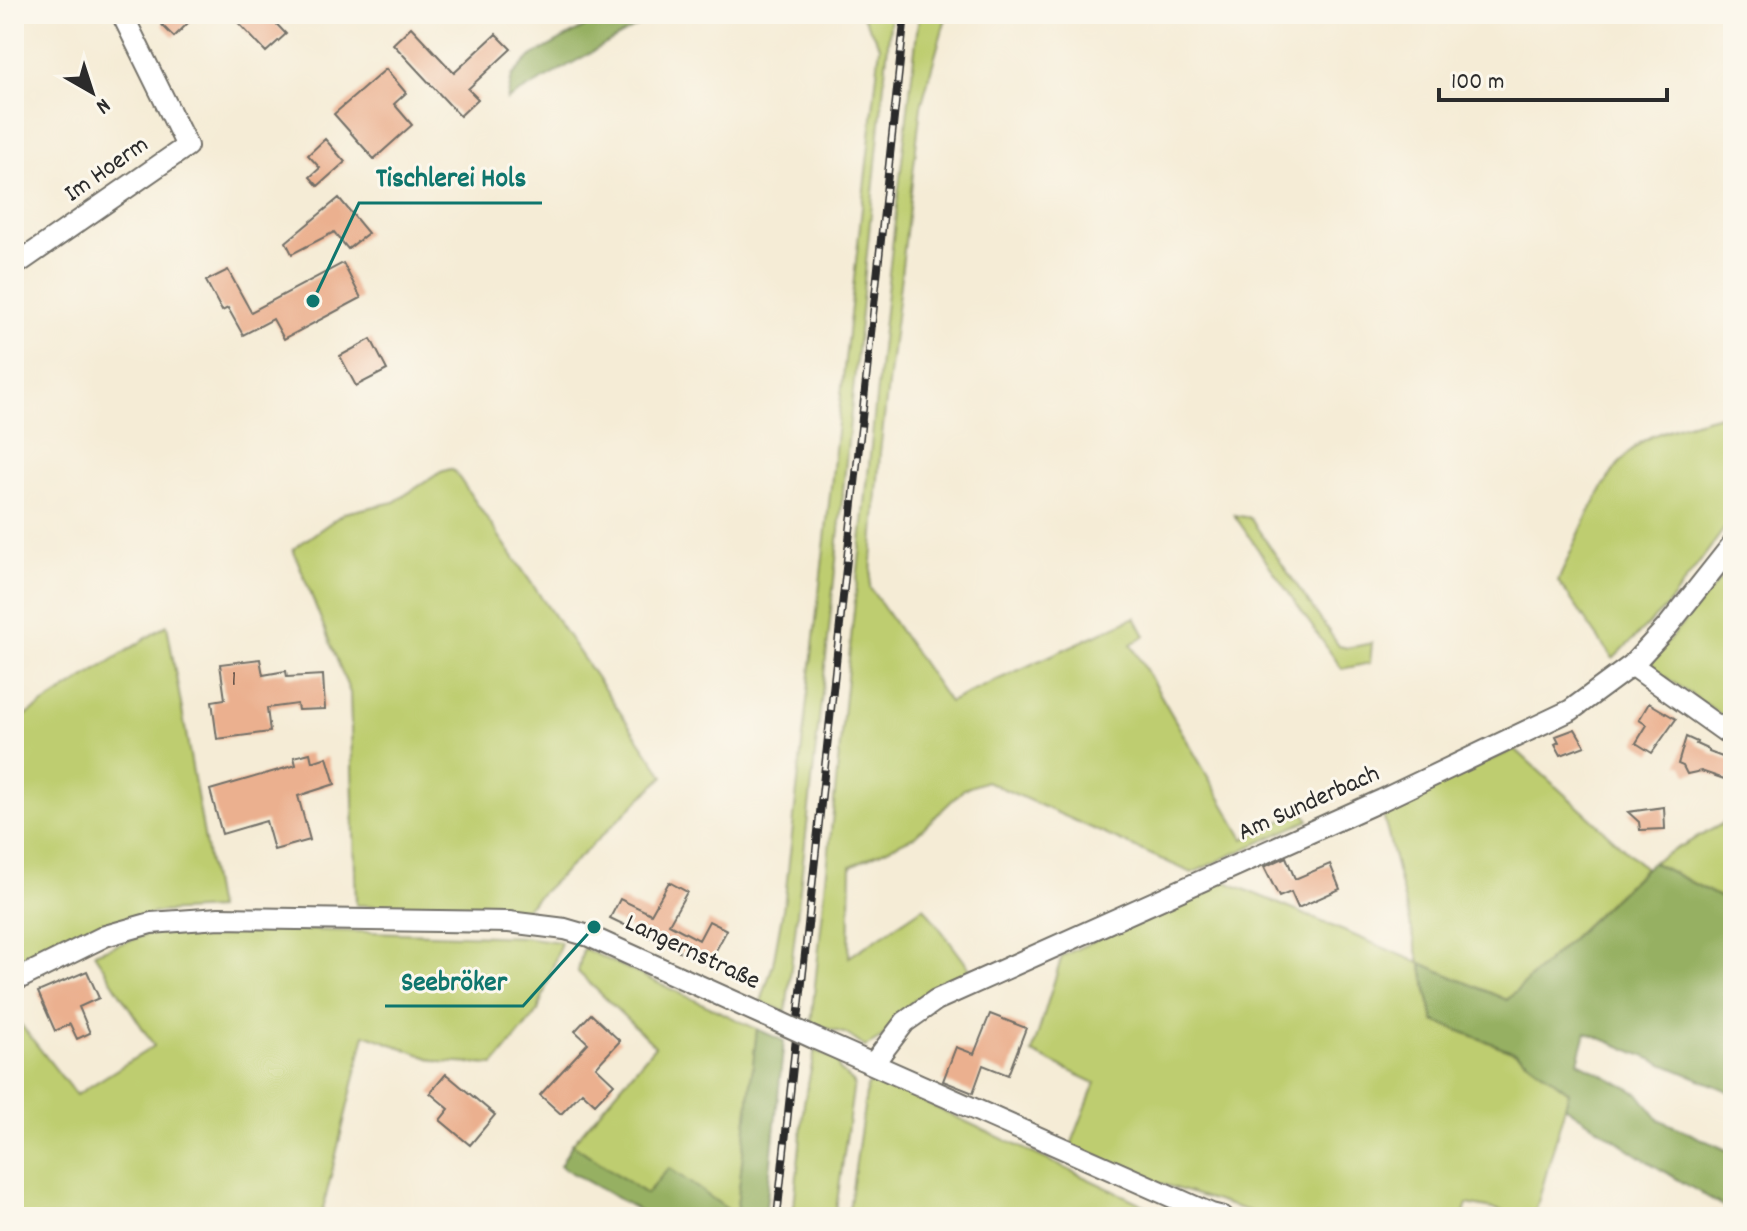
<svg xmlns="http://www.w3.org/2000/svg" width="1747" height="1231" viewBox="0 0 1747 1231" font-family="Dekko,sans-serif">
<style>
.green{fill:#becd6f;stroke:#747c4d;stroke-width:2}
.forest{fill:#96b062;stroke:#606e46;stroke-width:2}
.building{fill:#ebb08f}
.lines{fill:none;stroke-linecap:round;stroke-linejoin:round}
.minor-casing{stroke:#726f67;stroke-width:24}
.minor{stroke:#fff;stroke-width:20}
.rail-casing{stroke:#2b2b2b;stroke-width:8}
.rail{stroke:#fbf7ec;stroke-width:5;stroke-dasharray:15;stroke-linecap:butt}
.minor-bridge-casing{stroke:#726f67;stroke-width:24;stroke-linecap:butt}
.minor-bridge{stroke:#fff;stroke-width:20}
.labels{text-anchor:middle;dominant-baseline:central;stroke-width:6;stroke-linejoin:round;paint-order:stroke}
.number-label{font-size:22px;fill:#5b4c44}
.street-label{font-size:26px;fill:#2b2b2b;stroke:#fbf7ec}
.leader{fill:none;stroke:#0f766e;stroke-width:3}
.callout-dot{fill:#0f766e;stroke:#fbf7ec;stroke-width:3}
.callout-label{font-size:28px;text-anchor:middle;font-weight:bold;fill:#0f766e;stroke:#fbf7ec;stroke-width:6;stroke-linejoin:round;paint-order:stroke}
</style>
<rect width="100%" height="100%" fill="#fbf7ec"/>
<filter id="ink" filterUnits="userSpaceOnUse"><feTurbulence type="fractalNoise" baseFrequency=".0125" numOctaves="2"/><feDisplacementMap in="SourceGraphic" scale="16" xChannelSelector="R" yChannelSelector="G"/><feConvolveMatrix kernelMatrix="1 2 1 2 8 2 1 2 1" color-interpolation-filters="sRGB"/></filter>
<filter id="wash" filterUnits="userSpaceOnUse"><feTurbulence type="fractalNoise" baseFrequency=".006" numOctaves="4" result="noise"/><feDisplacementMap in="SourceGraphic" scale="32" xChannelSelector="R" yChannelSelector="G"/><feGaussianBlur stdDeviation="1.8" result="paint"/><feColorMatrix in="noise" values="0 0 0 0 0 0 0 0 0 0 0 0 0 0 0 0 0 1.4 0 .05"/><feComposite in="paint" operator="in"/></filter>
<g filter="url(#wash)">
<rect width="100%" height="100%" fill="#f5ecd6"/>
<!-- green -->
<path class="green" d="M861,14H891L828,640L786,1012L761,1002L773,964L785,898L880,46Z
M919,14H947L921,106L880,452L870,588L949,702L1135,617L1145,636L1131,644L1244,839L1303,810L1309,820L1192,873L986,781L964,789L915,836L851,866L849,957L924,907L973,973L914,1000L881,1038L865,1047L847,1034L811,1024L888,282Z
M1733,411V517L1667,606L1613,659L1558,581C1578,538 1606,459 1650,437C1675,425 1706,420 1733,411Z
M450,469L455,472L664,776L521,913L356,905L350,693L293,549L344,513L394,502L441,472Z
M1234,515L1250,518L1339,646L1348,648L1372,643L1370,663L1342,669Z
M1733,564V723L1658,672L1651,661Z
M167,625L217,909L159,912L103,926L14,970V723Z
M1515,749L1645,868L1507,1000L1421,964L1434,1021L1517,1053L1569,1092L1534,1217L1467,1204L1463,1217H1268L1149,1180L1070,1148L1095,1083L1032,1053L1062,956L1222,880L1420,963L1382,810Z
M1733,818V904L1652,862Z
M215,927L523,937L561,942L538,1011L494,1065L440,1062L365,1034L321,1217H14V1016L76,1095L154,1046L94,953L150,933Z
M583,948L757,1029L736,1216L669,1169L646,1194L572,1144L655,1046L578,972Z
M815,1050L838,1061L839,1069L854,1083L835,1217H793L804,1103Z
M877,1080L1161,1213L1159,1217H848L867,1086Z"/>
<!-- forest -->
<path class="forest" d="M608,14H659L507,100L512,76L530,57Z
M1652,862L1733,904V1093L1586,1032L1578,1062L1638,1093L1658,1119L1733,1153V1212L1650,1163L1565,1106L1569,1092L1517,1053L1434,1021L1421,963L1507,1000Z
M757,1029L784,1041L765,1217H651L560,1166L572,1144L646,1194L669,1168L736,1215Z"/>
<g id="blocks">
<!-- building -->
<path class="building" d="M172,14H197L174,37L162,25Z
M230,14H267L286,34L266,52Z
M411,27L454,73L496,34L511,49L468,89L478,99L460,116L393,44Z
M386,69L406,93L394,104L412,125L374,159L334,114Z
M325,139L345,162L318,186L310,177L320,168L308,155Z
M339,198L368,233L348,249L334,232L292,254L286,242Z
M343,263L361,298L284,339L273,319L243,335L228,308L222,311L206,281L228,270L251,312Z
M371,339L387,370L356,386L340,356Z
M260,659L263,675L286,671L287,677L323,675L325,709L298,710L297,704L267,708L270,732L217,739L212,701L225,699L220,664Z
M1649,703L1676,719L1652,753L1636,743L1647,725L1639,720Z
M1575,729L1585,746L1561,755L1555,744L1559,742L1556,736Z
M1686,737L1697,742L1696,744L1709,750V752L1733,761V782L1701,771L1687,774L1683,766L1678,764Z
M310,753L312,762L327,757L335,784L298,796L310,840L274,850L266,821L222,834L210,790L296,765L294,757Z
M1664,807L1665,829L1640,830L1639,822L1628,812Z
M1286,857L1295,879L1330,864L1340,889L1298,908L1291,892L1279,897L1264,867Z
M669,882L687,892L669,924L699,940L709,921L727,930L708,965L610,918L620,899L651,914Z
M87,971L99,998L79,1007L90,1033L77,1039L70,1024L55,1031L38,992Z
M591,1014L620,1041L596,1067L614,1084L595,1104L582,1092L561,1114L540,1095L588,1043L575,1031Z
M990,1014L1026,1028L1008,1075L983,1065L973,1093L943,1081L956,1047L974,1054Z
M446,1074L495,1115L470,1145L440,1120L449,1109L430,1093Z"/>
</g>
</g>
<g filter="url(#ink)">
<use href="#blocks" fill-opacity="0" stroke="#726f67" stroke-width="2"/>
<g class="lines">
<defs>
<path id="minor" d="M14,266L187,146L122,14
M1632,665L1733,737
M14,981L105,936L151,923L219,918L509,922L565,929L589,936L777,1021
M816,1039L1211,1214L1223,1217
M873,1064L905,1022L936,1000L1382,800L1571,710L1632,665L1668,626L1733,544"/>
</defs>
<!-- minor casing -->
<use href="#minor" class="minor-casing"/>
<!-- minor -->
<use href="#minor" class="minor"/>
<defs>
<path id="rail" d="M777,1217L905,14"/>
</defs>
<!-- rail casing -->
<use href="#rail" class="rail-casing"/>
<!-- rail -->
<use href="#rail" class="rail"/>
<defs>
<path id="minor-bridge" d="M777,1021L816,1039"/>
</defs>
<!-- minor-bridge casing -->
<use href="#minor-bridge" class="minor-bridge-casing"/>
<!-- minor-bridge -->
<use href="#minor-bridge" class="minor-bridge"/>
</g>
</g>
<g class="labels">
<!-- number labels -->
<g class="number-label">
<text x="234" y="680">1</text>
</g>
<!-- street labels -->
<g class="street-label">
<text transform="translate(107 170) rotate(-35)">Im Hoerm</text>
<text transform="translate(1309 804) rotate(-24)">Am Sunderbach</text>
<text transform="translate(692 953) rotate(25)">Langernstraße</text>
</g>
</g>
<!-- callouts -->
<path class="leader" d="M313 301L359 203H542M594 927L523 1006H385"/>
<g class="callout-dot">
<circle cx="313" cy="301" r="8"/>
<circle cx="594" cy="927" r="8"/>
</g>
<g class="callout-label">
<text x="451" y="186">Tischlerei Hols</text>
<text x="454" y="990">Seebröker</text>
</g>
<!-- margin -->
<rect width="1747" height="1231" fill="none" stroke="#fbf7ec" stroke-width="48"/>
<!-- north arrow -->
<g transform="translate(92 92) rotate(141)" stroke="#fbf7ec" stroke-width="6" paint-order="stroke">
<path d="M0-6L14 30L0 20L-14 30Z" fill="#2b2b2b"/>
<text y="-12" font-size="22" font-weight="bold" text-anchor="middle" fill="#2b2b2b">N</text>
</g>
<!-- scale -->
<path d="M1439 88v12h228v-12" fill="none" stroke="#2b2b2b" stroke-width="4"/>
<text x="1451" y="88" font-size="24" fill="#2b2b2b" stroke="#fbf7ec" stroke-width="6" paint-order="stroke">100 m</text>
</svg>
